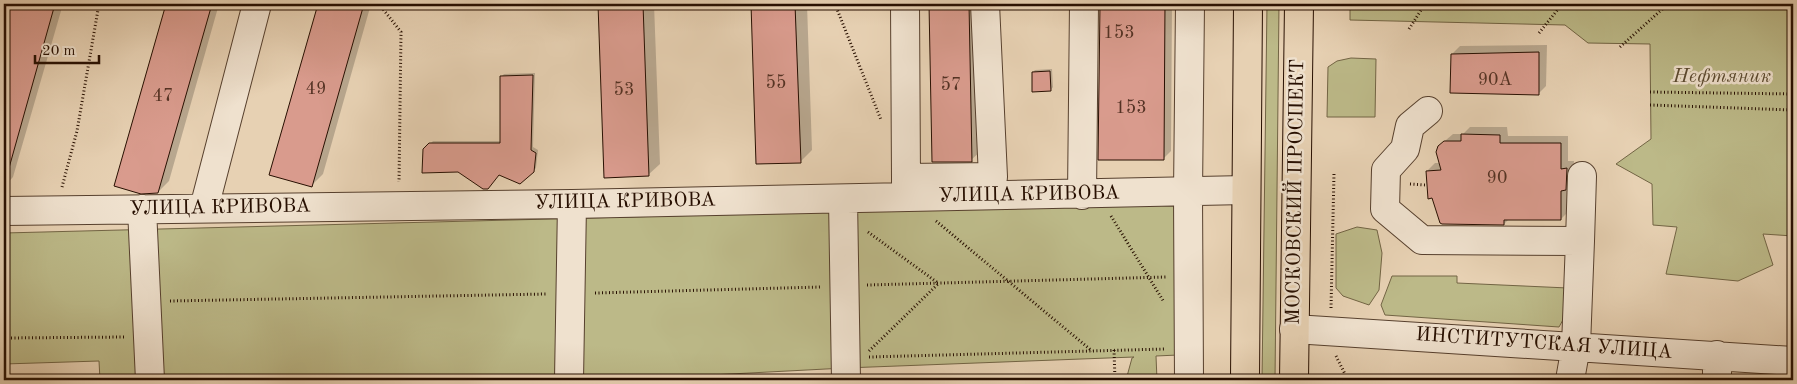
<svg xmlns="http://www.w3.org/2000/svg" width="1797" height="384" viewBox="0 0 1797 384" font-family="'Old Standard TT',serif">
<style>
.green{fill:#bcb988;stroke:#726444}
.shadow{fill:#0003}
.building{fill:#d99b8d;stroke:#270f01}
.lines{fill:none;stroke-linecap:round;stroke-linejoin:round}
.minor-casing{stroke:#57402e;stroke-width:30}
.major-casing{stroke:#270f01;stroke-width:30}
.path{stroke:#270f01;stroke-width:3;stroke-dasharray:1 2.5;stroke-linecap:butt}
.minor{stroke:#efe1ce;stroke-width:28}
.major{stroke:#e7d1b3;stroke-width:28}
.labels{text-anchor:middle;dominant-baseline:central;stroke-width:5;stroke-linejoin:round;paint-order:stroke}
.number-label{font-size:18px;fill:#543224}
.park-label{font-size:20px;font-style:italic;fill:#5b4a30;stroke:#efe1ce}
.street-label{font-size:20px;fill:#270f01;stroke:#efe1ce}
</style>
<rect width="100%" height="100%" fill="#e7d1b3"/>
<filter id="stains"><feTurbulence type="fractalNoise" baseFrequency=".004" numOctaves="4"/><feColorMatrix values="0 0 0 0 .2 0 0 0 0 .09 0 0 0 0 .02 0 0 0 .5 -.17"/></filter>
<radialGradient id="worn" r=".72"><stop offset=".6" stop-color="#630" stop-opacity="0"/><stop offset="1" stop-color="#630" stop-opacity=".3"/></radialGradient>
<!-- green -->
<path class="green" d="M1267,4H1279L1275,380H1262Z
M1350,4H1793V236L1763,234L1773,265L1738,281L1666,274L1677,227L1653,225L1652,184L1616,164L1651,139L1650,44L1588,43L1565,25L1350,20Z
M1351,58L1376,59L1375,117H1327L1328,67L1337,61Z
M1175,203L1178,355L1156,356L1157,380H1126L1132,358L1134,357L845,368L616,380H100L99,361L4,364V233Z
M1357,227L1377,230L1382,253L1379,290L1369,305L1343,296L1336,288V234Z
M1392,276H1457V283L1568,288L1569,309L1559,327L1385,315L1381,305Z"/>
<!-- shadow -->
<path class="shadow" d="M10,4H63L13,177L4,187V26Z
M167,4H219L169,181L158,192L115,185Z
M319,4H371L323,174L312,185L270,174Z
M599,4H654L660,164L648,175L605,176Z
M752,4H807L812,150L801,161L758,163Z
M930,4H978L981,151L971,160L933,161Z
M1101,4H1172L1171,151L1163,159L1100,158Z
M1547,45L1546,86L1539,93L1452,54L1460,46Z
M1052,69L1053,87L1051,90L1033,72L1035,70Z
M535,73L533,147L538,150L536,168L520,183L499,174L424,150L433,141H501V77L504,74Z
M1470,127H1507L1508,136H1568V161H1574L1569,211L1561,219H1509L1504,224L1427,171L1435,163H1441L1439,146L1453,134H1463Z"/>
<!-- building -->
<path class="building" d="M9,4H55L9,168H4V22Z
M166,4H212L158,193L141,194L114,186Z
M318,4H364L312,187L269,175Z
M598,4H643L649,176L604,178Z
M751,4H795L801,163L756,164Z
M929,4H969L972,162H932Z
M1100,4H1165L1164,160H1098Z
M1539,52V95L1450,93L1451,54Z
M1050,71L1051,91L1032,92V72Z
M533,75L531,150L536,153L534,172L520,184L499,175L488,189H483L458,172L422,173L423,149L429,143H500V76Z
M1461,134L1500,135V143H1561V169L1567,168L1566,190L1561,191V220H1504V225L1442,224L1440,223L1432,198L1428,199L1426,171L1441,170L1436,152L1438,146L1444,141H1461Z"/>
<g class="lines">
<defs>
<path id="minor" d="M905,4L906,178
M1428,111L1410,126L1405,149L1386,170L1385,209L1422,240L1580,241L1576,346L1570,380
M1082,195L1084,4
M906,197V178L993,177L985,4
M843,199L846,380
M204,208L257,4
M142,209L150,380
M4,211L572,204L1246,190
M1580,241L1582,176
M1294,329L1793,361
M569,380L572,204
M1189,380L1188,193L1190,4
M1717,380V355"/>
<path id="major" d="M1245,380L1248,4
M1294,380L1299,4"/>
</defs>
<!-- minor casing -->
<use href="#minor" class="minor-casing"/>
<!-- major casing -->
<use href="#major" class="major-casing"/>
<!-- path -->
<path class="path" d="M379,4L401,32L399,182
M835,4L881,120
M1409,29L1425,4
M1539,33L1559,8L1560,4
M1620,47L1668,4
M1650,92L1793,94
M1650,105L1793,110
M1410,184L1426,185
M62,187L77,131L99,4
M1111,216L1164,302
M936,221L1092,351
M868,232L938,283
M867,285L1166,277
M595,293L821,287
M170,301L546,294
M1331,308L1334,173
M4,338L126,337
M1114,350L1115,380
M869,351L938,284
M1336,356L1348,380
M869,357L1165,349
M796,380L822,379"/>
<!-- minor -->
<use href="#minor" class="minor"/>
<!-- major -->
<use href="#major" class="major"/>
</g>
<g class="labels">
<!-- number labels -->
<g class="number-label">
<text x="1119" y="33">153</text>
<text x="1495" y="80">90А</text>
<text x="776" y="83">55</text>
<text x="951" y="85">57</text>
<text x="316" y="89">49</text>
<text x="624" y="90">53</text>
<text x="163" y="96">47</text>
<text x="1131" y="108">153</text>
<text x="1497" y="178">90</text>
</g>
<!-- park labels -->
<g class="park-label">
<text x="1722" y="77">Нефтяник</text>
</g>
<!-- street labels -->
<g class="street-label">
<text transform="translate(1296 192) rotate(-89)">МОСКОВСКИЙ ПРОСПЕКТ</text>
<text transform="translate(1029 195) rotate(-1)">УЛИЦА КРИВОВА</text>
<text transform="translate(625 202) rotate(-1)">УЛИЦА КРИВОВА</text>
<text transform="translate(220 208) rotate(-1)">УЛИЦА КРИВОВА</text>
<text transform="translate(1544 344) rotate(4)">ИНСТИТУТСКАЯ УЛИЦА</text>
</g>
</g>
<!-- margin -->
<rect width="1797" height="384" fill="none" stroke="#e7d1b3" stroke-width="20"/>
<rect x="5" y="5" width="1787" height="374" fill="none" stroke="#270f01" stroke-width="2.5"/>
<rect x="10" y="10" width="1777" height="364" fill="none" stroke="#270f01"/>
<!-- scale -->
<path d="M35 55v8h64v-8" fill="none" stroke="#270f01" stroke-width="2.5"/>
<text x="42" y="55" font-size="15" fill="#270f01" stroke="#efe1ce" stroke-width="4" paint-order="stroke">20 m</text>
<rect width="100%" height="100%" filter="url(#stains)"/>
<rect width="100%" height="100%" fill="url(#worn)"/>
</svg>
